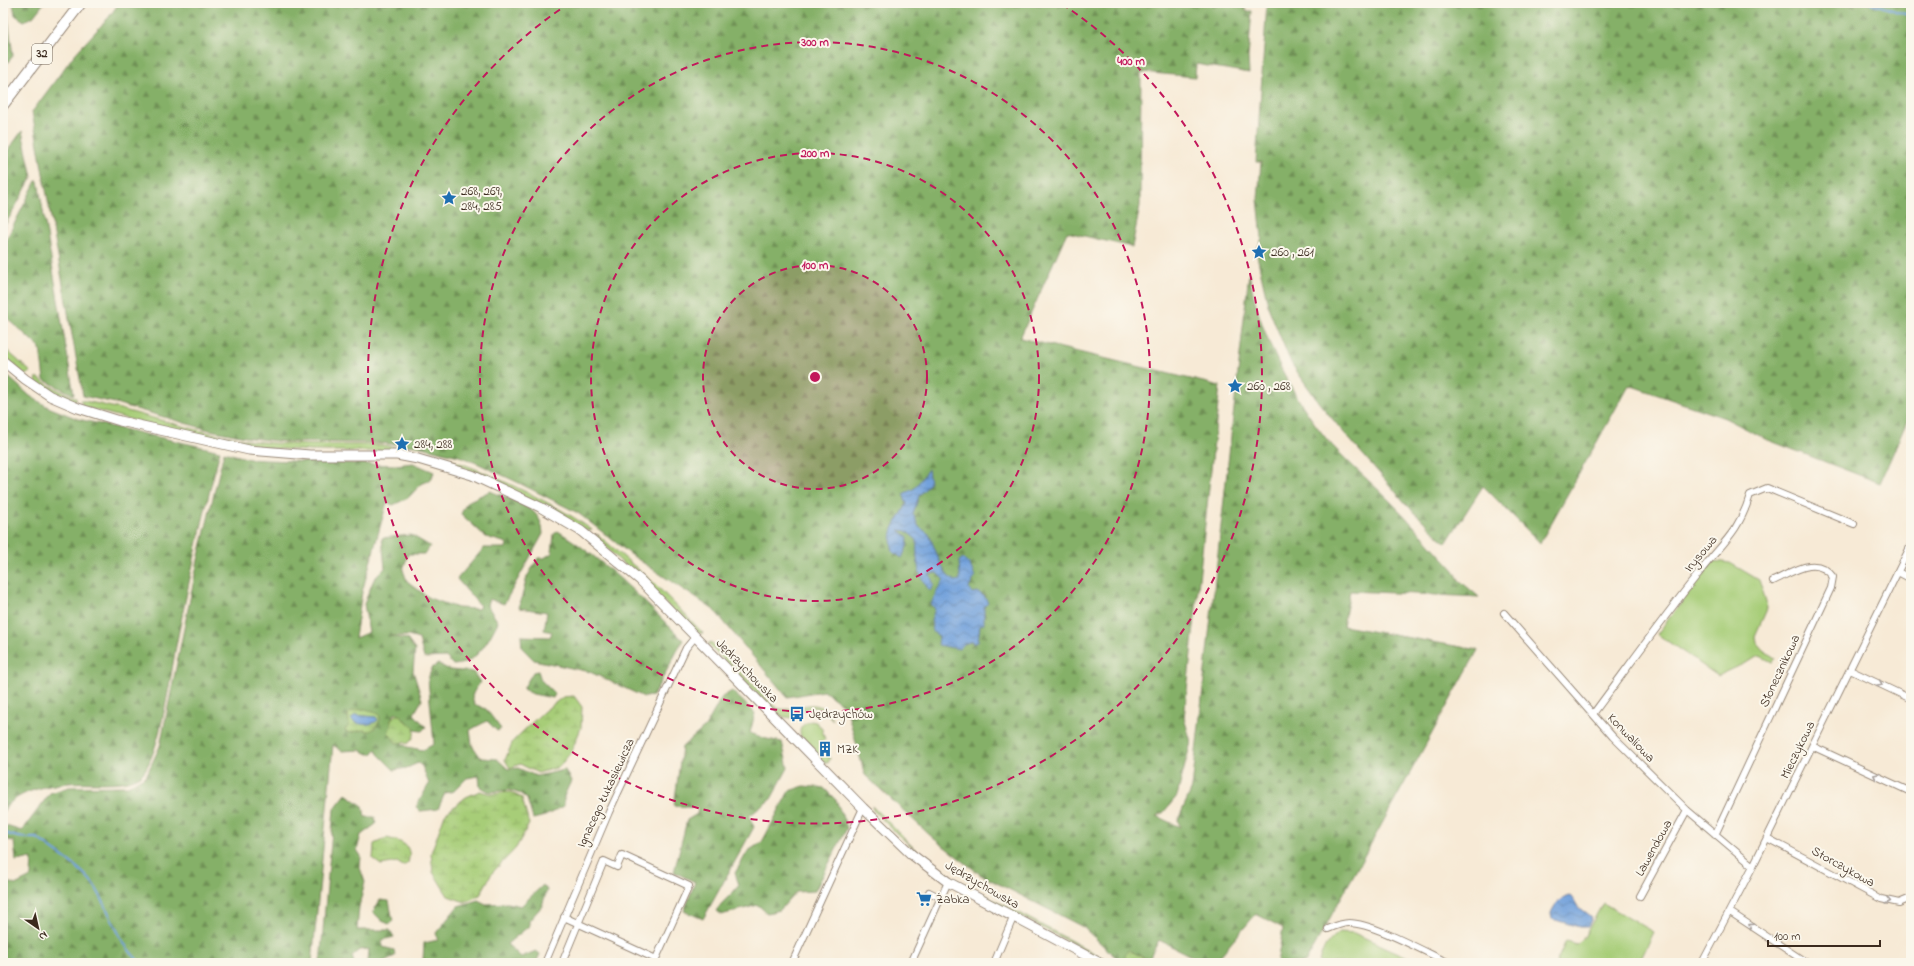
<svg xmlns="http://www.w3.org/2000/svg" width="1914" height="966" viewBox="0 0 1914 966" font-family="'Indie Flower',sans-serif">
<style>
.green{fill:#a7cd78;stroke:#717c4b}
.forest{fill:url(#forest-firs);stroke:#606d43}
.wetland{fill:url(#wetland-marsh);stroke:#717c4b}
.park{fill:url(#park-dots);stroke:#717c4b}
.water{fill:url(#water-waves);stroke:#56667c}
.lines{fill:none;stroke-linecap:round;stroke-linejoin:round}
.stream{stroke:#72a1db;stroke-width:2}
.minor-casing{stroke:#998a7a;stroke-width:8}
.secondary-casing{stroke:#998a7a;stroke-width:11}
.primary-casing{stroke:#998a7a;stroke-width:12}
.minor{stroke:#fff;stroke-width:6}
.secondary{stroke:#fff;stroke-width:9}
.primary{stroke:#fff;stroke-width:10}
.oneway{stroke:#a79f9a}
.ring{fill:none;stroke:#c2185b;stroke-width:2;stroke-dasharray:7 5}
.labels{text-anchor:middle;dominant-baseline:central;stroke-width:4;stroke-linejoin:round;paint-order:stroke}
.shield{fill:#fbf7ec;stroke:#75685c;stroke-width:1}
.shield-label{font-size:12px;font-weight:bold;fill:#3b2a1e}
.poi-label{font-size:13px;fill:#3b2a1e;stroke:#fbf7ec;text-anchor:start}
.street-label{font-size:13px;fill:#3b2a1e;stroke:#fbf7ec}
.centre{fill:#c2185b;stroke:#fbf7ec;stroke-width:2}
.ring-label{font-size:12px;text-anchor:middle;font-weight:bold;fill:#c2185b;stroke:#fbf7ec;stroke-width:4;stroke-linejoin:round;paint-order:stroke}
</style>
<defs>
<pattern id="forest-firs" width="22" height="20" patternUnits="userSpaceOnUse"><rect width="22" height="20" fill="#85b068"/><path d="M5 1l3.5 6h-7zM16 11l3.5 6h-7z" fill="#6e8f55"/></pattern>
<pattern id="wetland-marsh" width="20" height="14" patternUnits="userSpaceOnUse"><rect width="20" height="14" fill="#a7cd78"/><path d="M1 5h8M5 5V1M11 12h8M15 12V8" fill="none" stroke="#91b067"/></pattern>
<pattern id="park-dots" width="8" height="8" patternUnits="userSpaceOnUse"><rect width="8" height="8" fill="#a7cd78"/><path d="M2 2h.1M6 6h.1" fill="none" stroke="#91b067" stroke-width="1.8" stroke-linecap="round"/></pattern>
<pattern id="water-waves" width="16" height="10" patternUnits="userSpaceOnUse"><rect width="16" height="10" fill="#72a1db"/><path d="M0 5q4-4 8 0t8 0" fill="none" stroke="#5f83b1"/></pattern>
</defs>
<rect width="100%" height="100%" fill="#fbf7ec"/>
<filter id="ink" filterUnits="userSpaceOnUse"><feTurbulence type="fractalNoise" baseFrequency=".025" numOctaves="2"/><feDisplacementMap in="SourceGraphic" scale="8" xChannelSelector="R" yChannelSelector="G"/><feConvolveMatrix kernelMatrix="1 2 1 2 8 2 1 2 1" color-interpolation-filters="sRGB"/></filter>
<filter id="wash" filterUnits="userSpaceOnUse"><feTurbulence type="fractalNoise" baseFrequency=".012" numOctaves="4" result="noise"/><feDisplacementMap in="SourceGraphic" scale="16" xChannelSelector="R" yChannelSelector="G"/><feGaussianBlur stdDeviation="0.9" result="paint"/><feColorMatrix in="noise" values="0 0 0 0 0 0 0 0 0 0 0 0 0 0 0 0 0 1.4 0 .05"/><feComposite in="paint" operator="in"/></filter>
<g filter="url(#wash)">
<rect width="100%" height="100%" fill="#f7ead6"/>
<!-- green -->
<path class="green" d="M3,347L31,372L25,375L3,356Z
M37,377L48,385L76,398V401L73,402L36,382Z
M80,400C134,410 186,430 240,439C287,447 334,444 382,445L393,447L394,449L386,451H312L250,447L163,428L83,407Z
M401,448C444,454 481,470 520,489C545,501 569,513 592,530L588,531L467,469L450,463L412,454Z
M597,534L654,583L703,633H697L598,540Z
M1713,561L1730,563L1759,580L1766,601L1767,609L1755,636L1756,642L1763,650L1775,658L1772,662L1760,656L1718,676L1657,634Z
M711,642L775,707C794,717 817,689 833,720C831,719 828,714 825,712C817,705 806,707 799,714L797,713L793,718L778,716L708,644Z
M811,721L816,722L822,729L825,740L819,742L823,756L829,754L830,759L828,763L823,762C814,752 784,730 811,721Z
M872,806L917,851L955,879L1109,961L1108,962L968,889C932,866 902,840 873,810Z
M1603,903L1654,932L1639,963H1556L1566,941L1576,944L1583,939Z
M1340,932L1354,933L1421,963H1319C1320,951 1330,939 1340,932Z"/>
<!-- forest -->
<path class="forest" d="M3,3H6L13,56L3,68Z
M13,3H44L33,17L24,21L15,15Z
M119,3H1245V11H1252L1248,57L1249,73L1196,64L1195,77L1141,72L1140,206L1132,247L1067,232L1020,338L1220,386L1184,718L1191,742L1177,796L1163,813L1156,816L1180,827L1178,820L1192,788L1249,273C1258,330 1289,392 1325,437C1344,460 1368,479 1390,501C1412,523 1432,547 1454,570L1459,580L1479,597L1350,591L1343,626L1478,650L1305,963H1277L1283,928L1256,914L1214,963H1205L1159,940L1147,963H1122L1083,927L981,875L933,838L865,775L846,707L824,691L787,697L714,610L633,556L578,513L521,484L479,464L459,456L417,446L377,443L286,442L251,438L209,430L115,403L83,396L32,112L74,55L109,17Z
M1267,3H1911V412L1880,483L1768,440L1725,418L1629,385L1540,543L1483,486L1446,543L1407,505L1345,434L1319,403L1291,363L1269,309L1256,251L1262,238L1258,199L1261,162H1256Z
M22,131L32,177L3,229V157Z
M36,181H38L74,395L44,380L40,348L3,314V246Z
M3,372L30,396L48,407L78,419L220,451C203,514 190,577 177,641C171,672 161,750 143,773C130,788 88,781 69,783C48,785 13,792 3,812Z
M224,452L250,459L266,460L395,465L413,463L434,472L431,480L421,484L408,498L393,505L387,502L362,592L355,638L369,632L364,604L374,579L385,568L382,538L411,535L430,546L425,554H408L403,570L407,581L429,598L458,608L478,609L480,606L457,579L484,548H506L507,543L486,537L461,514L467,502L490,491C513,501 542,505 543,534L504,604L489,599L487,605L498,622C488,641 477,664 453,665L446,657L424,658L419,639L408,636H389L407,639L415,650L413,671L422,700L414,714L426,727L422,731L413,730L406,721L397,713L393,715L391,730L395,738L407,747L423,750L434,744L428,679L432,668L438,664L450,670L473,672L480,682L472,695L474,704L486,709L501,729L497,731L487,721L470,730L472,745L481,758L497,759L508,769L518,768L536,776L565,770L571,781L564,796V806L545,816L533,819L527,799L521,794L509,790L490,792L480,787L479,776L467,778L454,791L445,793L438,809L420,811L416,807L429,784L422,766L418,763L407,768L394,770L378,754L376,749L372,754H368L360,750L342,751L333,745L312,963H3V880L15,885L31,877L32,858L16,861L14,841L3,839V831L6,826L22,831L50,793L69,787L128,786L146,776L160,746L198,560Z
M558,531C605,560 644,601 683,640L653,696L644,697L590,672L534,660L522,648L521,636L550,637L552,632L544,630L547,612L519,608L527,577L538,558H544L552,553L554,534Z
M538,671L541,680L555,694L553,698L533,694L523,689L533,672Z
M732,691L755,713L750,733L767,739L782,742L788,768L771,799L749,816L754,827L703,919L684,911L695,882L674,872L687,820L697,814L698,808L674,806L682,747L705,727L722,697Z
M804,786L824,788L836,800L847,828L815,891L796,892L780,910L767,913L758,905L721,915L716,911C722,901 732,895 739,885L735,873L748,851L762,842L789,791Z
M346,794L363,806L365,817H375L376,824L361,835L357,850L361,856L360,868L365,882L359,907L357,930H390L394,937L382,940L383,947L394,950L395,956L380,963L368,962L369,949L359,950L352,956L354,963H320L334,809Z
M543,885L547,890L542,906L529,921V926L507,944L521,957L536,951L540,954L536,963H426L423,961L424,943L438,940L436,933L458,906L478,900L486,904L508,903L521,906Z
M380,900L389,901L393,921L389,924L382,921L373,912Z"/>
<!-- wetland -->
<path class="wetland" d="M574,696L582,707L581,728L571,752L559,767L538,773L520,764L510,768L505,760L513,741L543,712L563,697Z
M366,709L379,714L380,720L375,728L370,731L363,730L349,733L345,730L349,725L348,714L354,710Z
M396,715H400L404,720L414,727C415,735 414,739 407,744L404,742L396,743L388,732L391,726V719Z
M480,791L491,794L510,792L522,798L529,824L516,848L492,873L480,895L465,902L448,896L433,872L431,853L445,814L466,797Z
M387,838C402,842 413,844 408,863L403,866L397,862L381,865L373,859L374,844Z"/>
<!-- park -->
<path class="park" d="M1128,950L1147,959L1146,963H1122Z"/>
<!-- water -->
<path class="water" d="M928,469L930,483L919,496L913,514L919,527L929,534L941,565L948,576L955,581L960,580L959,561L963,558L970,565L975,577L969,588L972,593L978,592L985,597L988,603L984,607V624L980,625L978,642L973,644V641L964,644L959,649L938,645L939,636L933,632L931,620L935,609L931,604L936,593L944,580L937,573L930,574L934,585L930,591C917,575 916,560 917,540L906,531L899,530L908,537L907,547L902,558L893,552C887,528 897,524 907,504L903,494L915,488Z
M355,715L376,717L378,720C371,726 361,725 354,722L351,719Z
M1569,896L1573,898L1578,907L1592,918L1588,927H1579L1552,919L1551,913C1555,904 1559,899 1569,896Z"/>
<g class="lines">
<!-- stream -->
<path class="stream" d="M1871,3L1911,16
M3,832C17,838 23,838 37,838C55,852 81,867 94,885C111,911 117,942 141,963"/>
</g>
</g>
<g filter="url(#ink)">
<g class="lines">
<defs>
<path id="minor" d="M1898,572L1911,579
M1504,613L1613,737L1687,810L1753,866
M1850,670L1911,699
M1593,714C1628,667 1662,619 1699,573C1721,544 1739,533 1750,495L1767,488L1854,524
M1812,746L1911,792
M1715,835L1831,588L1833,577C1816,554 1793,572 1773,581
M1767,838L1881,899L1899,903L1911,898
M929,892L941,898
M1640,896L1687,810
M1730,912L1807,963
M564,917L656,959
M1328,929C1335,926 1342,923 1349,923C1373,923 1425,952 1449,963
M545,963L609,812L686,648L696,636
M562,963L604,861L617,867L622,855L689,886L654,963
M792,963L863,808
M911,963L948,882
M994,963L1013,918
M1702,963L1753,866L1911,545"/>
<path id="secondary" d="M3,361L25,379L50,396L78,408L120,421L249,450L310,455H397L418,459L472,475L540,507L581,531L640,580L863,808L911,854L948,882L1100,963"/>
<path id="primary" d="M3,105L81,3"/>
</defs>
<!-- minor casing -->
<use href="#minor" class="minor-casing"/>
<!-- secondary casing -->
<use href="#secondary" class="secondary-casing"/>
<!-- primary casing -->
<use href="#primary" class="primary-casing"/>
<!-- minor -->
<use href="#minor" class="minor"/>
<!-- secondary -->
<use href="#secondary" class="secondary"/>
<!-- primary -->
<use href="#primary" class="primary"/>
</g>
<!-- one-way arrows -->
<defs><path id="oneway-chevron" d="M-2-3.5L2.5 0L-2 3.5" fill="none" stroke-width="1.6" stroke-linecap="round" stroke-linejoin="round"/></defs>
<g class="oneway">
<use href="#oneway-chevron" transform="translate(1880 684) rotate(25)"/>
<use href="#oneway-chevron" transform="translate(1876 776) rotate(-155)"/>
<use href="#oneway-chevron" transform="translate(1888 901) rotate(14)"/>
<use href="#oneway-chevron" transform="translate(1751 926) rotate(-146)"/>
</g>
</g>
<!-- distance rings -->
<circle cx="815" cy="377" r="112" fill="#c2185b" fill-opacity=".12"/>
<g class="ring">
<circle cx="815" cy="377" r="112"/>
<circle cx="815" cy="377" r="224"/>
<circle cx="815" cy="377" r="335"/>
<path d="M1062 4A447 447 0 1 1 568 4"/>
</g>
<!-- icons -->
<defs>
<symbol id="sight-bare" viewBox="-9 -9 18 18"><path d="M0-6L1.8-2.2L6-1.7L2.9 1.2L3.7 5.4L0 3.3L-3.7 5.4L-2.9 1.2L-6-1.7L-1.8-2.2Z" fill="#1f6fb2" stroke="#fbf7ec" stroke-width="2.5" paint-order="stroke"/></symbol>
<symbol id="bus-bare" viewBox="-9 -9 18 18"><path d="M-5-6H5V4H4V6H2V4H-2V6H-4V4H-5ZM-3.5-4V0h7V-4ZM-3.5 1.2v1.5H-2V1.2ZM2 1.2v1.5H3.5V1.2Z" fill="#1f6fb2" stroke="#fbf7ec" stroke-width="2.5" paint-order="stroke"/></symbol>
<symbol id="building-bare" viewBox="-9 -9 18 18"><path d="M-4-6H4V6H1V3H-1V6H-4ZM-2.5-4.3h1.7v1.8h-1.7ZM.8-4.3h1.7v1.8H.8ZM-2.5-1h1.7V.8h-1.7ZM.8-1h1.7V.8H.8Z" fill="#1f6fb2" stroke="#fbf7ec" stroke-width="2.5" paint-order="stroke"/></symbol>
<symbol id="supermarket-bare" viewBox="-9 -9 18 18"><path d="M-6-5.5h2.5l.6 2H6L4.5 2H-2.5L-4.4-4H-6ZM-1.5 3.2a1.3 1.3 0 1 0 .1 0ZM3 3.2a1.3 1.3 0 1 0 .1 0Z" fill="#1f6fb2" stroke="#fbf7ec" stroke-width="2.5" paint-order="stroke"/></symbol>
</defs>
<g fill-rule="evenodd">
<use href="#sight-bare" x="438" y="187" width="22" height="22"/>
<use href="#sight-bare" x="1248" y="241" width="22" height="22"/>
<use href="#sight-bare" x="1224" y="375" width="22" height="22"/>
<use href="#sight-bare" x="391" y="433" width="22" height="22"/>
<use href="#bus-bare" x="786" y="703" width="22" height="22"/>
<use href="#building-bare" x="814" y="738" width="22" height="22"/>
<use href="#supermarket-bare" x="913" y="888" width="22" height="22"/>
</g>
<g class="labels">
<!-- shield labels -->
<rect class="shield" x="32" y="44" width="20" height="20" rx="3"/>
<g class="shield-label">
<text x="42" y="54">32</text>
</g>
<!-- poi labels -->
<g class="poi-label">
<text x="461" y="191">268, 269,<tspan x="461" dy="15">284, 285</tspan></text>
<text x="1271" y="252">260 , 261</text>
<text x="1247" y="386">260 , 268</text>
<text x="414" y="444">284, 288</text>
<text x="809" y="714">Jędrzychów</text>
<text x="837" y="749">MZK</text>
<text x="936" y="899">Żabka</text>
</g>
<!-- street labels -->
<g class="street-label">
<text transform="translate(1701 554) rotate(-50)">Irysowa</text>
<text transform="translate(747 671) rotate(46)">Jędrzychowska</text>
<text transform="translate(1780 671) rotate(-65)">Słonecznikowa</text>
<text transform="translate(1631 738) rotate(46)">Konwaliowa</text>
<text transform="translate(1798 750) rotate(-64)">Mieczykowa</text>
<text transform="translate(606 793) rotate(-65)">Ignacego Łukasiewicza</text>
<text transform="translate(1654 848) rotate(-61)">Lawendowa</text>
<text transform="translate(1843 867) rotate(29)">Storczykowa</text>
<text transform="translate(982 885) rotate(30)">Jędrzychowska</text>
</g>
</g>
<circle cx="815" cy="377" r="6" class="centre"/>
<g class="ring-label">
<text x="815" y="46">300 m</text>
<text x="1131" y="65">400 m</text>
<text x="815" y="157">200 m</text>
<text x="815" y="269">100 m</text>
</g>
<!-- margin -->
<rect width="1914" height="966" fill="none" stroke="#fbf7ec" stroke-width="16"/>
<!-- north arrow -->
<g transform="translate(38 928) rotate(146)" stroke="#fbf7ec" stroke-width="3" paint-order="stroke">
<path d="M0-3L7 15L0 10L-7 15Z" fill="#3b2a1e"/>
<text y="-6" font-size="11" font-weight="bold" text-anchor="middle" fill="#3b2a1e">N</text>
</g>
<!-- scale -->
<path d="M1768 940v6h112v-6" fill="none" stroke="#3b2a1e" stroke-width="2"/>
<text x="1774" y="940" font-size="12" fill="#3b2a1e" stroke="#fbf7ec" stroke-width="3" paint-order="stroke">100 m</text>
</svg>
